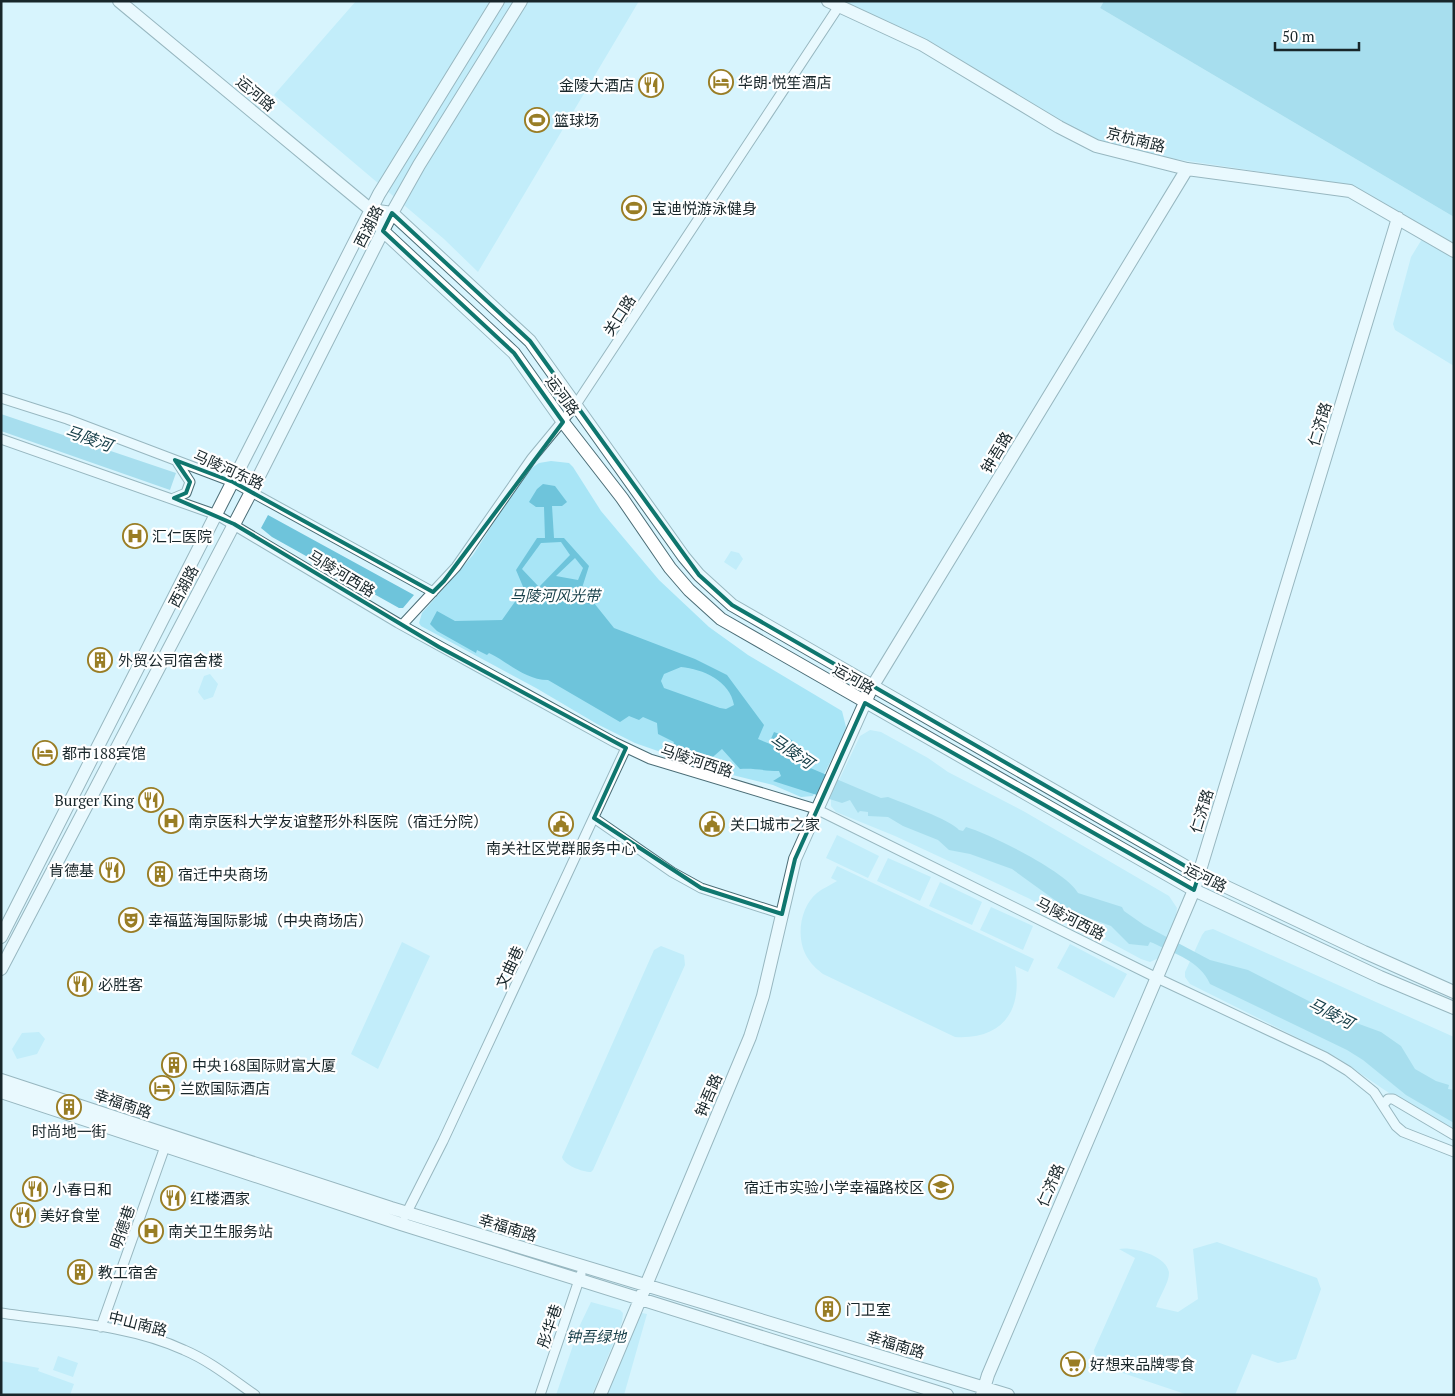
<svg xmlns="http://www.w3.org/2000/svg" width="1455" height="1396" viewBox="0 0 1455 1396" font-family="'PT Serif','Noto Sans SC',serif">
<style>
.green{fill:#a8e5f6}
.water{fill:#6ec4db;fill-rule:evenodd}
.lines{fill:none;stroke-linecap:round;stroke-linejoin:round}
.street-casing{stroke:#4b6d76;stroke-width:11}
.secondary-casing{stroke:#4b6d76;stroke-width:14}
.street{stroke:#fff;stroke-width:9}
.secondary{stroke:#fff;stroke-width:12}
.marked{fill:none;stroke:#0f766e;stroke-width:4;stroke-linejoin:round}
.labels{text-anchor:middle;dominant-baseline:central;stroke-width:4.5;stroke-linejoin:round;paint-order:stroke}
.poi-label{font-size:15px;fill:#18262a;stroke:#fff;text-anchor:start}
.street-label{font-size:15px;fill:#18262a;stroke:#fff}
.park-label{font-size:15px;font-style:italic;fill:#19414b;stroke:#fff}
.water-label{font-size:16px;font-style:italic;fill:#19414b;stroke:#fff}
</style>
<rect width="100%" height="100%" fill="#d7f4fd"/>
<!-- green -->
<path class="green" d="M356,1H639L478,272L444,239L274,95Z
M840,1H1104L1100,8L1454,217V243L1350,185L1141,154L1078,134L931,42Z
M1422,239L1454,258V366L1395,330L1393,324L1411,257Z
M551,461L569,463L573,467L601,511L659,580L709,627L748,655L842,711L846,727L843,737L813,796L801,797L773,785L712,770L635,743L597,724L536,688L421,626L419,623L422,613L473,555L526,472L539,463Z
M731,551L739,553L743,559L736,570L724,562Z
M210,674L218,684L213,697L204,700L198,692L204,676Z
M870,730L881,732L928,758L948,772L1025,812L1169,896L1177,908L1176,916L1159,958L1150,962L1141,959L1028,898L895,836L836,812L831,806V797L860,736Z
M837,835L879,856L868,878L826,858Z
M888,858L931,877L920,901L877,881Z
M837,866L1034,959L1028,972L1015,966C1023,1010 1003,1040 955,1037L823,974C818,970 812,965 809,960C795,941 799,908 817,893C823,888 831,885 837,881L831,878Z
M940,882L982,902L972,925L929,906Z
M991,907L1033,926L1023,950L980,930Z
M1213,929L1454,1037V1131L1417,1112L1336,1057L1190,984L1185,977V972L1202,935L1205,931Z
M402,942L430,956L378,1069L351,1054Z
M1070,944L1127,974L1114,998L1057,968Z
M661,946L684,955L685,965L593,1170L591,1172C582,1172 564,1165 562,1157L654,950Z
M39,1032L45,1039L37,1054L17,1059L12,1049L22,1033Z
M1217,1242L1317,1278L1321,1289L1296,1359L1278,1363L1252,1354L1235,1395H1188L1096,1364L1094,1350L1135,1258L1119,1249C1132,1246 1168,1256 1169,1273C1169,1283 1159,1297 1156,1307L1178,1312L1198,1299L1193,1249Z
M591,1302L620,1310L623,1313L622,1322L592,1395H556L580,1325Z
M637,1312L647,1314L624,1395H604Z
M58,1356L78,1363L73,1377L53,1370Z
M1,1361L39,1368L38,1371L74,1384L70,1395H1Z"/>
<!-- water -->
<path class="water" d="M1104,1H1454V217L1100,8Z
M1,414L176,473L170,490L1,431Z
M543,484L555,486L567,502L562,506H552L554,538H564L589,566L582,588L614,628L695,659L727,675L764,725L758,739L775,746L776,743L770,741L774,732C778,734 784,735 789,738C799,744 798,760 808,767L881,798L888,797C903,803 951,820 959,830L963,831L966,827C990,834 1067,872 1078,893L1122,907L1124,911L1144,925L1210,960L1248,970L1340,1017L1381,1032L1401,1046L1415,1069L1436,1081L1449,1085L1448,1089L1454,1090V1123L1406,1095L1363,1060L1347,1050L1210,984C1200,961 1175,954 1153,943L1150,942L1148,946L1129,944L1111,926L1070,911L1012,869L970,854L949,850L938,840L903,826L888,817L868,816V812L860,811L858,813L850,800L842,803L773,781L781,776L779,771C764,771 755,768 740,769L722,749L707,762L671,750L674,742L658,734L657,723L643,717L639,720L629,716L620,722L548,680C525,680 508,662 489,653L487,655L477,650L476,653L437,631L430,624L437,611L455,621L502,620L524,589L516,570L537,538H545L544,507H536L529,502L537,489ZM561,542L570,555L539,587L522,569L541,543ZM575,558L583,568L578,580L556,576ZM681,667C703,669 730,681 734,705L726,709L720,708L664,688L661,681L664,674Z
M268,515L414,595L403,608H399L272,537L261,528Z"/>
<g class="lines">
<defs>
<path id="street" d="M1,398L67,419L233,482L433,592
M1,439L217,515L398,623L614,742L650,759L816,809L1157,978L1325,1057L1348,1071L1374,1092L1396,1126L1403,1132L1454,1152
M174,498L186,493L190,482L177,462
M402,625L456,567L532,458L575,406L839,6
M594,818L672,872L701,888L782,914
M1384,1104L1388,1099H1393L1454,1135
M405,1216L443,1141L626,748
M1,1313C61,1322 128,1324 184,1350C210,1361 232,1379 255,1395
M101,1327L167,1141
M540,1395L581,1274"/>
<path id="secondary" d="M119,1L371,210L383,231L514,353L563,422L622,498L670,568L689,590L721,619L1194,890L1380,977L1454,1008
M828,1L923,45L1059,127L1096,146L1187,169L1350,191L1454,251
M371,210L392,213L530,341L684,557L699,575L732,605L1199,874L1364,952L1454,992
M1,937L379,194L498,1
M1,969L251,492L392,213L419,165L521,1
M1,1080L391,1208L1008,1395
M1,1092L401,1224L947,1395
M600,1395L750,1037L763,996L795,859L872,687L1187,169
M982,1395L988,1375L1194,890L1398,218"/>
</defs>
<!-- street casing -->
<use href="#street" class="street-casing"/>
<!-- secondary casing -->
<use href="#secondary" class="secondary-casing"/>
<!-- street -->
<use href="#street" class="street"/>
<!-- secondary -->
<use href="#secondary" class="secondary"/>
</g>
<!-- marked area -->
<path d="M0 0H1455V1396H0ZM392,213L530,341L699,575L732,605L1199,874L1194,890L865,703L795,859L782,914L701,888L594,818L626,748L439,647L234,524L174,498L186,493L190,482L175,460L233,482L433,592L444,581L563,422L514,353L383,231Z" fill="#d7f4fd" fill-opacity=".55" fill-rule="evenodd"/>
<path class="marked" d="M392,213L530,341L699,575L732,605L1199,874L1194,890L865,703L795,859L782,914L701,888L594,818L626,748L439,647L234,524L174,498L186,493L190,482L175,460L233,482L433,592L444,581L563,422L514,353L383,231Z"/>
<!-- icons -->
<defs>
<symbol id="hotel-ring" viewBox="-11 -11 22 22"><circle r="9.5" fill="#fff" stroke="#997d25" stroke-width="1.5"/><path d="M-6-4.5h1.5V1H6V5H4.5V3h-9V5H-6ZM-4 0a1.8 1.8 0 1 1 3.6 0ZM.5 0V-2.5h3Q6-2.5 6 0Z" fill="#997d25"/></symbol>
<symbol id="restaurant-ring" viewBox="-11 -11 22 22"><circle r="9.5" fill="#fff" stroke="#997d25" stroke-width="1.5"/><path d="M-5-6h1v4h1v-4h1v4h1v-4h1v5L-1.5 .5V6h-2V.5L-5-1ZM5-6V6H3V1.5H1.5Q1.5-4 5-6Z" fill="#997d25"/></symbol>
<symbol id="stadium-ring" viewBox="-11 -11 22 22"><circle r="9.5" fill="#fff" stroke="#997d25" stroke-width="1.5"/><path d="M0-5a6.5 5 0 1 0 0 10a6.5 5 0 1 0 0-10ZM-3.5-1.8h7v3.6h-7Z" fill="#997d25"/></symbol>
<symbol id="hospital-ring" viewBox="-11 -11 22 22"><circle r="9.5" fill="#fff" stroke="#997d25" stroke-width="1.5"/><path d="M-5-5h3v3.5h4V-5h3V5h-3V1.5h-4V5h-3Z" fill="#997d25"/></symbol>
<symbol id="building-ring" viewBox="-11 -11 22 22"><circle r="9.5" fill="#fff" stroke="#997d25" stroke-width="1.5"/><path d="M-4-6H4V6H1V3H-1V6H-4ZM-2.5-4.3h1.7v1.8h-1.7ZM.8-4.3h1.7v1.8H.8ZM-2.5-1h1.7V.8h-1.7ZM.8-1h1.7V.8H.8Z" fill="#997d25"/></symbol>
<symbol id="civic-ring" viewBox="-11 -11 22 22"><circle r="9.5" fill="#fff" stroke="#997d25" stroke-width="1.5"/><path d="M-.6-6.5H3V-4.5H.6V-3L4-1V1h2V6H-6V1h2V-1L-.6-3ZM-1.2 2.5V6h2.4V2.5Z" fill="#997d25"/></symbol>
<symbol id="theatre-ring" viewBox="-11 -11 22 22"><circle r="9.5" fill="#fff" stroke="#997d25" stroke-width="1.5"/><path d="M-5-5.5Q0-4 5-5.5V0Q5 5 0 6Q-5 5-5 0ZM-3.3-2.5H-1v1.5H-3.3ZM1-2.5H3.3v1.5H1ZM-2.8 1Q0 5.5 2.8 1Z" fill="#997d25"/></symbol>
<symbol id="school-ring" viewBox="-11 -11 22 22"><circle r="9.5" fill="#fff" stroke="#997d25" stroke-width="1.5"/><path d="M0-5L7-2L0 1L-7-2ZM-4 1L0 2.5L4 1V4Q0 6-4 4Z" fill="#997d25"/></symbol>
<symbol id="supermarket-ring" viewBox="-11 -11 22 22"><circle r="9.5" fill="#fff" stroke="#997d25" stroke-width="1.5"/><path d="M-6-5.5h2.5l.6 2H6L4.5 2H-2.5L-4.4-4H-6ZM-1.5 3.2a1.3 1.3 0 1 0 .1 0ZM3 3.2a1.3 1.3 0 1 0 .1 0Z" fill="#997d25"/></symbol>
</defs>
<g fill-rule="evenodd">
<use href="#hotel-ring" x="707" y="68" width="28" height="28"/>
<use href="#restaurant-ring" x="637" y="71" width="28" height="28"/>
<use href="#stadium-ring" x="523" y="106" width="28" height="28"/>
<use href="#stadium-ring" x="620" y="194" width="28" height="28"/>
<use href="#hospital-ring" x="121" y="522" width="28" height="28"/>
<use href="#building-ring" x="86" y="646" width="28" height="28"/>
<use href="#hotel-ring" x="31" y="739" width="28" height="28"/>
<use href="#restaurant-ring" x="137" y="786" width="28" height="28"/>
<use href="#hospital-ring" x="157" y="807" width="28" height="28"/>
<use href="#civic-ring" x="547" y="810" width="28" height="28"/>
<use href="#civic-ring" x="698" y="810" width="28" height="28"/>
<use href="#restaurant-ring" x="98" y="856" width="28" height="28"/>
<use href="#building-ring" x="146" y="860" width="28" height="28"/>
<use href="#theatre-ring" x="117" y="906" width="28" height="28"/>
<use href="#restaurant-ring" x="66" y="970" width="28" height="28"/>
<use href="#building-ring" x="160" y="1051" width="28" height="28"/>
<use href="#hotel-ring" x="148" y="1074" width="28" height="28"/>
<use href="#building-ring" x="55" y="1093" width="28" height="28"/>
<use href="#school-ring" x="927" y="1173" width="28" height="28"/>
<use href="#restaurant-ring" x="21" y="1175" width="28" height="28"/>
<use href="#restaurant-ring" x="159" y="1184" width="28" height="28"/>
<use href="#restaurant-ring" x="9" y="1201" width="28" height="28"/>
<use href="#hospital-ring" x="137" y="1217" width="28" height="28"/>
<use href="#building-ring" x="66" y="1258" width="28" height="28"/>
<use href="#building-ring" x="814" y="1295" width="28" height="28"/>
<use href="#supermarket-ring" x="1059" y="1350" width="28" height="28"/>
</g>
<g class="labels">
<!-- poi labels -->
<g class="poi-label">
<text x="738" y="82">华朗·悦笙酒店</text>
<text x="634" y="85" text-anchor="end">金陵大酒店</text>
<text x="554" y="120">篮球场</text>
<text x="652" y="208">宝迪悦游泳健身</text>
<text x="152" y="536">汇仁医院</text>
<text x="118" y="660">外贸公司宿舍楼</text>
<text x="62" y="753">都市188宾馆</text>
<text x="134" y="800" text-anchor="end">Burger King</text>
<text x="188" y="821">南京医科大学友谊整形外科医院（宿迁分院）</text>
<text x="730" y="824">关口城市之家</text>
<text x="561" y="848" text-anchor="middle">南关社区党群服务中心</text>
<text x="94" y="870" text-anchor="end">肯德基</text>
<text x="178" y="874">宿迁中央商场</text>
<text x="148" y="920">幸福蓝海国际影城（中央商场店）</text>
<text x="98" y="984">必胜客</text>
<text x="192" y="1065">中央168国际财富大厦</text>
<text x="180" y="1088">兰欧国际酒店</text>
<text x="69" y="1131" text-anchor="middle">时尚地一街</text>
<text x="924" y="1187" text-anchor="end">宿迁市实验小学幸福路校区</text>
<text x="52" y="1189">小春日和</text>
<text x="190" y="1198">红楼酒家</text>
<text x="40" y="1215">美好食堂</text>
<text x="168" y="1231">南关卫生服务站</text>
<text x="98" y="1272">教工宿舍</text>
<text x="846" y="1309">门卫室</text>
<text x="1090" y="1364">好想来品牌零食</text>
</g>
<!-- street labels -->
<g class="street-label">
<text transform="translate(256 93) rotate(40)">运河路</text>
<text transform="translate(1136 139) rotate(14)">京杭南路</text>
<text transform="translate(368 226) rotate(-63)">西湖路</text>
<text transform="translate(619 315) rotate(-57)">关口路</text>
<text transform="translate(563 395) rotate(54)">运河路</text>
<text transform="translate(1319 424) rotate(-73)">仁济路</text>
<text transform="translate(996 452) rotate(-59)">钟吾路</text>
<text transform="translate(229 469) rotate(24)">马陵河东路</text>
<text transform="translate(342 573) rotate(31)">马陵河西路</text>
<text transform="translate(183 586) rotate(-62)">西湖路</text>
<text transform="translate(854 678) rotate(30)">运河路</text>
<text transform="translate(697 760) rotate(18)">马陵河西路</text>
<text transform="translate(1201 811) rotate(-73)">仁济路</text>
<text transform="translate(1206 877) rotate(27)">运河路</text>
<text transform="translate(1071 918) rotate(27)">马陵河西路</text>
<text transform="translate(509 967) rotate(-65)">文曲巷</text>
<text transform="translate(708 1095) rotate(-67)">钟吾路</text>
<text transform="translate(123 1103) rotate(19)">幸福南路</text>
<text transform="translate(1050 1185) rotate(-67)">仁济路</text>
<text transform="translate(122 1227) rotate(-71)">明德巷</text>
<text transform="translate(508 1227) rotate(17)">幸福南路</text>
<text transform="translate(138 1323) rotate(14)">中山南路</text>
<text transform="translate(549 1326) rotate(-71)">彤华巷</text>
<text transform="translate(896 1344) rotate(17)">幸福南路</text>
</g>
<!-- park labels -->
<g class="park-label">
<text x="555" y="595">马陵河风光带</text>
<text x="596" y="1336">钟吾绿地</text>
</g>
<!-- water labels -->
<g class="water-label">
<text transform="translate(89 438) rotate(19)">马陵河</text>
<text transform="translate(792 751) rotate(34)">马陵河</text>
<text transform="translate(1331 1013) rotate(27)">马陵河</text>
</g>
</g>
<!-- border -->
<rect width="1455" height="1396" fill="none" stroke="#18262a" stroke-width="5"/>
<!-- scale -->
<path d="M1275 42v8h84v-8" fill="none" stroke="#18262a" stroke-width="2.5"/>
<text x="1282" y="42" font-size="15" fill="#18262a" stroke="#ffffff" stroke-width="4" paint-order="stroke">50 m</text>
</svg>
